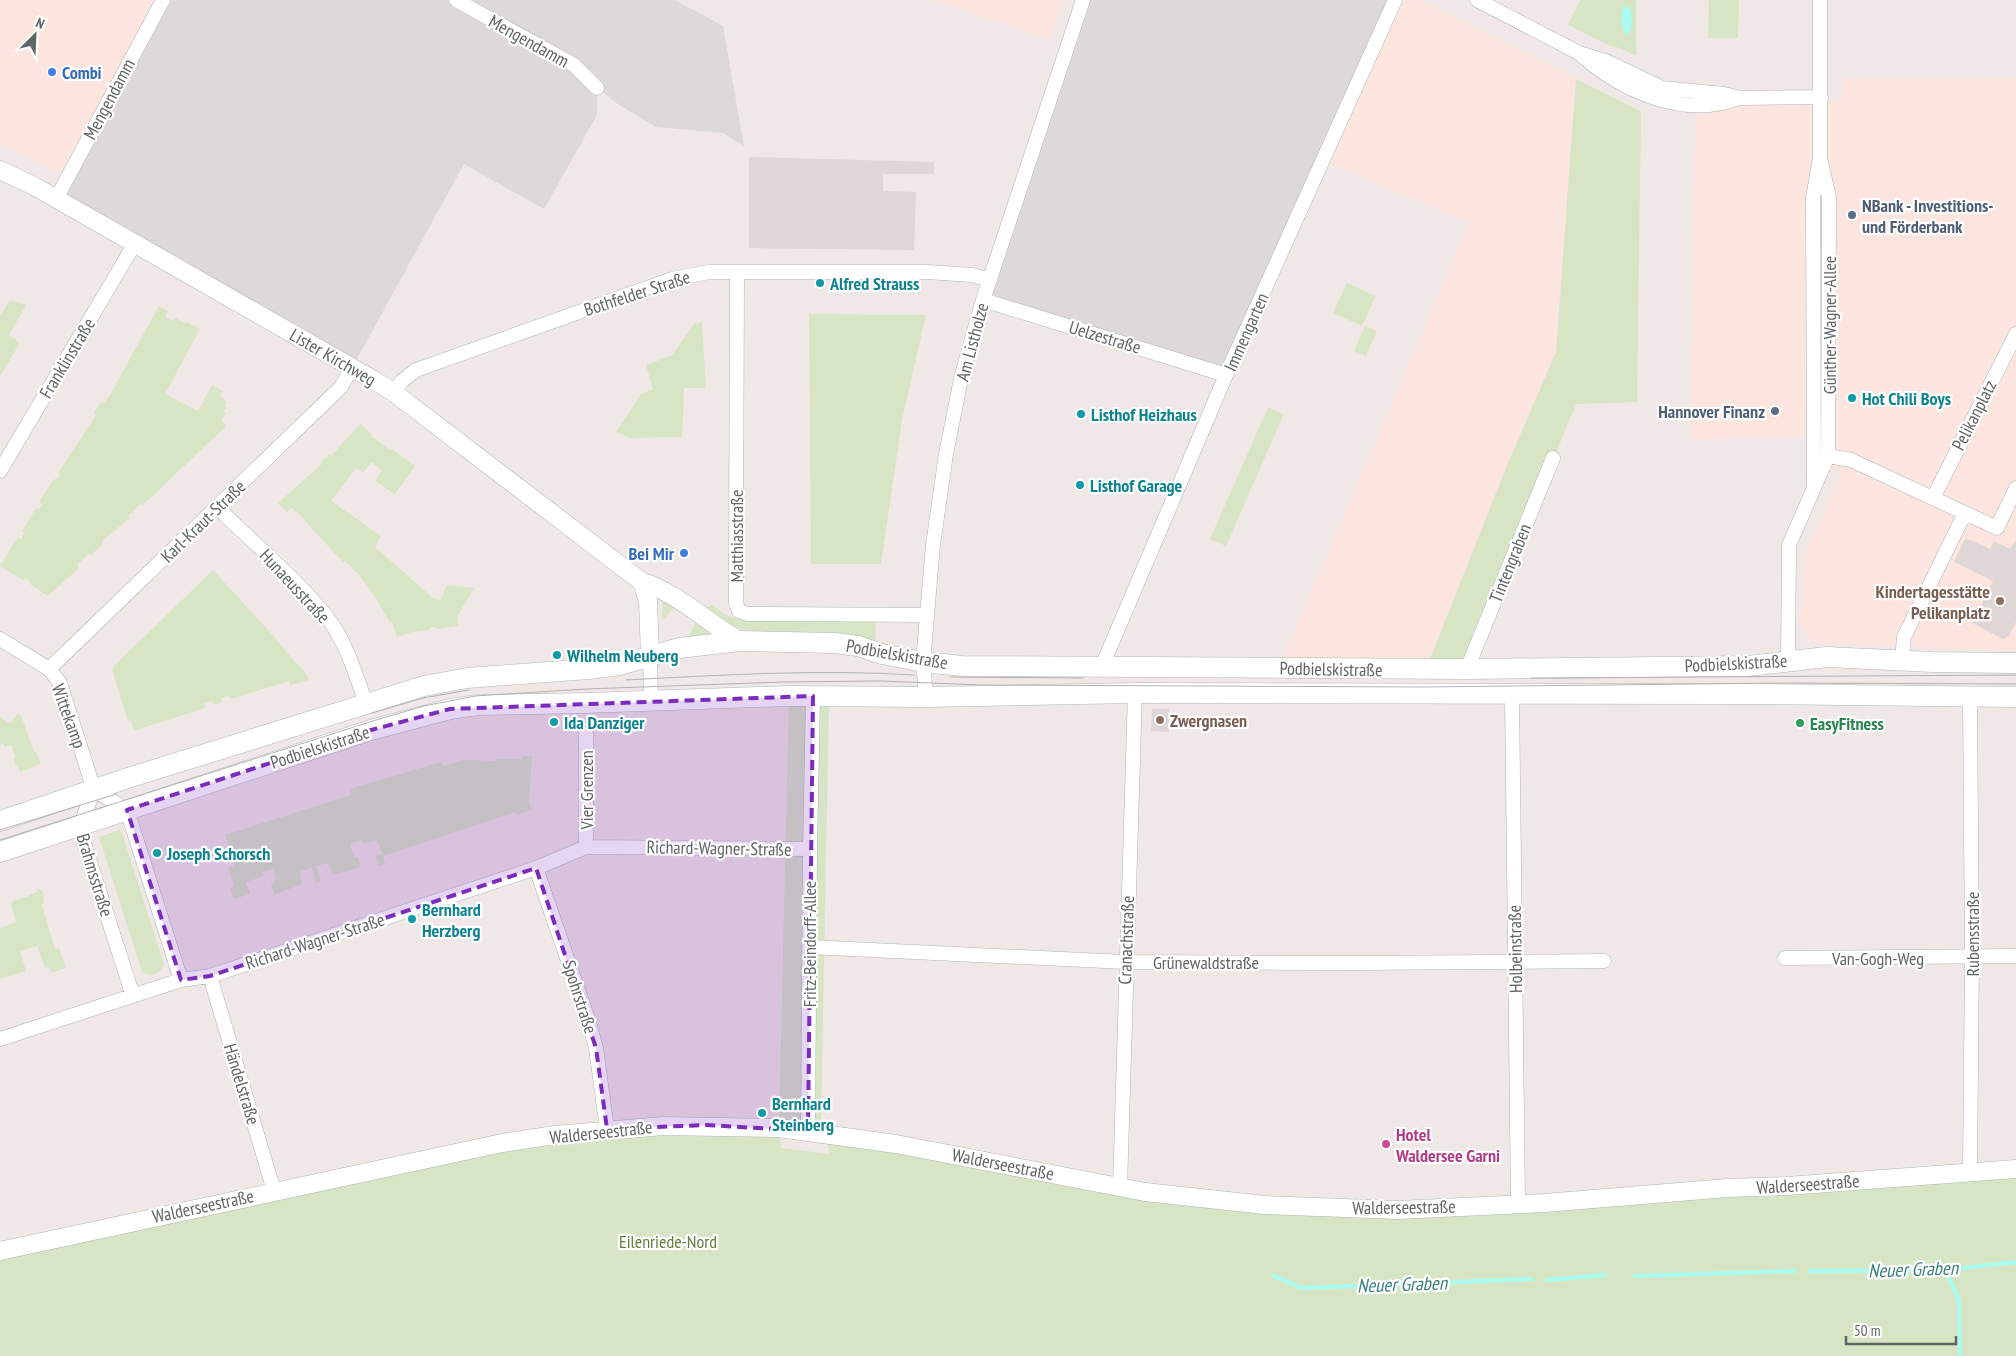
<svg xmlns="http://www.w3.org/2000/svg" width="2016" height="1356" viewBox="0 0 2016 1356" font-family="'PT Sans Narrow',sans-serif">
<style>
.commercial{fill:#fce4df}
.industrial{fill:#ded9d9}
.education{fill:#dfd7d5}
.green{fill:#d7e5c5;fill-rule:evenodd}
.water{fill:#acfaee}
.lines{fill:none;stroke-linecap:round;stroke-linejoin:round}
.stream{stroke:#acfaee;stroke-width:4.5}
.minor-casing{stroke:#afb5b5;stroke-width:15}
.tertiary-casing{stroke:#afb5b5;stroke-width:19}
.secondary-casing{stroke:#aeb6b6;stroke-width:21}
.minor{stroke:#fff;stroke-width:14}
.tertiary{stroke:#fff;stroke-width:18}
.secondary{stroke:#fff;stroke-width:20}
.tram{stroke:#b0b2b1;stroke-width:1}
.marked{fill:#7b2cbf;fill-opacity:0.2;stroke:#7b2cbf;stroke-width:4;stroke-dasharray:10 6;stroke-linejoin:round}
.shop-dot{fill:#3f7fe0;stroke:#fff;stroke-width:2}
.service-dot{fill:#5c6f8a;stroke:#fff;stroke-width:2}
.culture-dot{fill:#0f9aa8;stroke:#fff;stroke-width:2}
.education-dot{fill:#8d6e63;stroke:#fff;stroke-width:2}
.leisure-dot{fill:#2e9e5b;stroke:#fff;stroke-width:2}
.hotel-dot{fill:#d1479c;stroke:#fff;stroke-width:2}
.labels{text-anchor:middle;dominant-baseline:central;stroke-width:4.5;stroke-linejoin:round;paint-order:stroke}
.street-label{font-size:18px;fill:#5e6665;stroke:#fff}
.shop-label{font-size:18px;font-weight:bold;fill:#366cbe;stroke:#fff;text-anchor:start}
.service-label{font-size:18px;font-weight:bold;fill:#4e5e75;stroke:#fff;text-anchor:start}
.culture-label{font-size:18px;font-weight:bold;fill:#0d838f;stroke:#fff;text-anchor:start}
.education-label{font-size:18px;font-weight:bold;fill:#785e54;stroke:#fff;text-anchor:end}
.leisure-label{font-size:18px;font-weight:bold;fill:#27864d;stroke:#fff;text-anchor:start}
.hotel-label{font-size:18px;font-weight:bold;fill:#b23c85;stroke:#fff;text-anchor:start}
.park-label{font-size:18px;fill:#60803a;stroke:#fff}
.water-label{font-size:19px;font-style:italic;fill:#39817c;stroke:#fff}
</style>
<rect width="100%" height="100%" fill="#efe8e6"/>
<!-- commercial -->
<path class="commercial" d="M0,0H155L160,3L66,177L0,144Z
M933,0H1063L1050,40Z
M1402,0H1419L1576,79L1556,352L1506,468L1426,669L1281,668L1286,651L1469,223L1328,163Z
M2016,78V651L1815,643L1799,626L1805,552L1841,476L1804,437L1691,440L1695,109L1841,102L1844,79Z"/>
<!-- industrial -->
<path class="industrial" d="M163,0H675L723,26L744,146L723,133L656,127L619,105L597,88V115L544,209L464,164L352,368L56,199Z
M1083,0H1395L1226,375L983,300Z"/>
<!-- education -->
<path class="education" d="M749,157L934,162V174H883V191L916,192L914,250L749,248Z
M1968,539L1990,549L1994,541L2010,549L2016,540V622L2009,636L2003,639L1972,623L1993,581L1954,562L1964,541Z
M1152,709H1169V732L1151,731Z"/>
<!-- green -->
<path class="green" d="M1580,0H1636V56L1620,48L1610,46L1568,25Z
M1709,0H1739L1738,38H1708Z
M1576,79L1641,111L1637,402L1576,404L1471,659L1428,664L1506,468L1556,352Z
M1347,283L1376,296L1362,326L1333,313Z
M10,300L26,305L9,335L20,343L0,376V316Z
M159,306L168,311L165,317L174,321L176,318L186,324L187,322L200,329L165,394L198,411L212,385L223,391L220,395L227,402L225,405L227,407L223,411L226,414L221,420L226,426L142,506L140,504L128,516L130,518L102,541L104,543L91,555L89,554L77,565L79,568L48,596L30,584L31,582L25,578L23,580L0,566L18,537L21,539L24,533L22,531L36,508L39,509L42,504L39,502L54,479L57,480L60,475L58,473L96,415L94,413L102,401L104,403L111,393Z
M809,314L926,315L902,420L881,564H811Z
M702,322L706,388H684L682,437L630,438L616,432L641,394L653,389L646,365L672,355L694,324Z
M1365,326L1377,331L1366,356L1354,351Z
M1268,407L1284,414L1226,546L1210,539Z
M360,424L372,434L371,436L390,450L391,448L415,466L395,494L375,481L382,470L371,462L363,473L356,468L331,501L381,536L375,547L433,598L440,601L447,585L474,588L457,617L458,626L436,629L435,627L429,628V630L412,632L397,637L392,622L390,623L376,598L360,576L345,561L343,562L339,558L297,512L291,508L287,512L278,503L322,464L321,462L329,454L331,456Z
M213,570C242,602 271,632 298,665C302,670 307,672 309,680L290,685L289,681L231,699L229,696L221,698L223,702L213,705L212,701L204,703L205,708L136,730L133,728L131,720L128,721L112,670L114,666Z
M663,600L677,605L662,621Z
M712,605L726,615L737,619L876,620L875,643L813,634L745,630L724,623L703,609Z
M697,620L709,631L708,636L687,640Z
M789,696L829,706L821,1121L824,1133L1145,1192L1398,1210L2016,1169V1356H0V1251L502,1143L779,1128ZM779,1129L824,1133L830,1154L781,1148Z
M18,713L21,715L34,752L36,751L41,764L20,772L18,765L15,764L13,758L15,757L11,745L4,747L3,744L0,745V717L10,724Z
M522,756H532L529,802L532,810L516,815L515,812L383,856L385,864L379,866L376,856L382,854L377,840L363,844L361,840L350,844L354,858L358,857L361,867L333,875L328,863L316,866L321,881L316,883L312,868L300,871L302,884L274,895L271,884L274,883L276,878L273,869L262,872L264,876L246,882L250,894L234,899L230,888L234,886L228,868L234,866L225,835L351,795L350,789L441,762L443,766L468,759V760L495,761V759H522Z
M121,830L164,965C159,975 151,977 142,972L99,837Z
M37,889L42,890L44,901L42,905L55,949L59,948L66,968L51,973L49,967L45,968L37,946L20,951L26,971L0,979V928L16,922L11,905L13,901L29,896V895L37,892Z"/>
<!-- water -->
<path class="water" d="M1624,6L1629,7C1634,14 1633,27 1629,34H1625C1620,27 1620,14 1624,6Z"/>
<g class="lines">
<!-- stream -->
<path class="stream" d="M1945,1270L1959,1300L1960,1356
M1810,1271L1945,1270L2016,1262
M1274,1276L1302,1288L1532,1279
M1635,1276L1795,1271
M1547,1280L1605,1275"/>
<defs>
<path id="minor" d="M456,0L574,65L597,88
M1477,0L1579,53L1608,62L1662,88L1724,94L1740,98L1821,97
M1582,56C1624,92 1685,119 1739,98
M56,199L163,0
M737,272L736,559V603L739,611L747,614L927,615
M983,300L1226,375
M393,392L402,381L416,370L672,279L709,272H927L972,275L990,280
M1828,456L1851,460L1997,528L2016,488
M0,471L134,245
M1814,486L1813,198L1820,158V0
M1933,498L2016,334
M217,507C253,543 303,584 332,624C348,648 357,678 366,704
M0,639L49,669L60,683L94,790
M650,656L651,701
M1788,661L1789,545L1828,456L1829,197L1820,158
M1902,661L1904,637L1965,513
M1102,666L1226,375L1395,0
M49,669L341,387L352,368
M1467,669L1553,458
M1512,695L1518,1204
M926,697L923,662L933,545L946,454L962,374L983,300L1083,0
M1970,697L1972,957L1970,1172
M94,790L79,828L133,996
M94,790L127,810L181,980
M586,847V734
M536,868L587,1016L596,1048L607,1129
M809,947L1126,962L1355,963L1604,961
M1785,958L2016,956
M210,976L274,1191
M0,1039L181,980L210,976L536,868L586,847L810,849
M808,1131L810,849L813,696
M1120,1187L1135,693"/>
<path id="tertiary" d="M0,170L34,186L372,379L393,392L642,582C675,591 709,624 740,641
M642,582L648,601L650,656
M0,1251L502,1143L555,1135L663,1126L779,1128L896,1144L1145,1192L1265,1205L1398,1210L1545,1203L1727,1188L1787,1186L2016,1169"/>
<path id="secondary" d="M0,821L131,777L424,686L467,678L588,669L620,665L679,648L740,641L834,643L858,646L882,654L923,662L962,666L1467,669L1748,666L1827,657L1933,662L2016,663
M0,852L371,730L450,709L478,705L586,703L789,696L926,697L1135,693L1747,694L2016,697"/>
</defs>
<!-- minor casing -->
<use href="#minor" class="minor-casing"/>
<!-- tertiary casing -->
<use href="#tertiary" class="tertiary-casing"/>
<!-- secondary casing -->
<use href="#secondary" class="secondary-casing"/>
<!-- minor -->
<use href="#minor" class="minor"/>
<!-- tertiary -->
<use href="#tertiary" class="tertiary"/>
<!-- secondary -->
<use href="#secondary" class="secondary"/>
<!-- tram -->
<path class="tram" d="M951,677L1084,678
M1531,678L2016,675
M626,680C721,675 819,669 914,675
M372,713L423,698L469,690
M0,830L117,794
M0,840L376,720L424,706L475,696L586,689L783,682L881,681L981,685L1422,687L1788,683L2016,684"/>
</g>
<!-- marked area -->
<path class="marked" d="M813,696L808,1131L707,1125L607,1129L596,1048L536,868L210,976L181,980L127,810L371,730L450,709Z"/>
<!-- markers -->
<g class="shop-dot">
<circle cx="52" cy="72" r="5"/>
<circle cx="684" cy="553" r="5"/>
</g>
<g class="service-dot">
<circle cx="1852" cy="215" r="5"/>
<circle cx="1775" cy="411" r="5"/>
</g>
<g class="culture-dot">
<circle cx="820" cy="283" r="5"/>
<circle cx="1852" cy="398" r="5"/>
<circle cx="1081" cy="414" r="5"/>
<circle cx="1080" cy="485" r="5"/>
<circle cx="557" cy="655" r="5"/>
<circle cx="554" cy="722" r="5"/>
<circle cx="157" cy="853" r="5"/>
<circle cx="412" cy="919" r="5"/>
<circle cx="762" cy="1113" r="5"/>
</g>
<g class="education-dot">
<circle cx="2000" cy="601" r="5"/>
<circle cx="1160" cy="720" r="5"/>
</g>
<circle class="leisure-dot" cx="1800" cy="723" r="5"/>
<circle class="hotel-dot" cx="1386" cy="1144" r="5"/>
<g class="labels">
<!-- street labels -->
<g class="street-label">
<text transform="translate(529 41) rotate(29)">Mengendamm</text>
<text transform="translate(109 99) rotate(-62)">Mengendamm</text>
<text transform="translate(637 293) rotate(-18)">Bothfelder Straße</text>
<text transform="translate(1829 325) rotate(-90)">Günther-Wagner-Allee</text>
<text transform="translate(1246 332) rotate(-66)">Immengarten</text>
<text transform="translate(1105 337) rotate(17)">Uelzestraße</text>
<text transform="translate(972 342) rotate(-75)">Am Listholze</text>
<text transform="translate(333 357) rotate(30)">Lister Kirchweg</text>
<text transform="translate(67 358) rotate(-59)">Franklinstraße</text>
<text transform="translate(1974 415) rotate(-63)">Pelikanplatz</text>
<text transform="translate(203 521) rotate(-44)">Karl-Kraut-Straße</text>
<text transform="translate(736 536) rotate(-90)">Matthiasstraße</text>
<text transform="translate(1510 563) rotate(-68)">Tintengraben</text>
<text transform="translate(295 586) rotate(47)">Hunaeusstraße</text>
<text transform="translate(897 654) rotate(10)">Podbielskistraße</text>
<text transform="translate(1736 663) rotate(-3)">Podbielskistraße</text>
<text transform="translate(1331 669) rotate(1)">Podbielskistraße</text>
<text transform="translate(69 716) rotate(70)">Wittekamp</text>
<text transform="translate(320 747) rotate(-18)">Podbielskistraße</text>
<text transform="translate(586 790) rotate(-90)">Vier Grenzen</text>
<text transform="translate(719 848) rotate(1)">Richard-Wagner-Straße</text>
<text transform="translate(95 875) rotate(73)">Brahmsstraße</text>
<text transform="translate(1972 934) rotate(-90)">Rubensstraße</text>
<text transform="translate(1126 940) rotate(-88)">Cranachstraße</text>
<text transform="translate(315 941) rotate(-18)">Richard-Wagner-Straße</text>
<text transform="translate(809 944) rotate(-90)">Fritz-Beindorff-Allee</text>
<text transform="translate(1515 949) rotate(-91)">Holbeinstraße</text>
<text x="1878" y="958">Van-Gogh-Weg</text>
<text x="1206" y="962">Grünewaldstraße</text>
<text transform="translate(580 997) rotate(72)">Spohrstraße</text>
<text transform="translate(242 1084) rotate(73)">Händelstraße</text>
<text transform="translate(601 1132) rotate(-6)">Walderseestraße</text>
<text transform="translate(1003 1164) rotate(11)">Walderseestraße</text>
<text transform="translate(1808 1184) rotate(-4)">Walderseestraße</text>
<text transform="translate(203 1206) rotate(-12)">Walderseestraße</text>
<text transform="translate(1404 1207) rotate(-1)">Walderseestraße</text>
</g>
<!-- shop labels -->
<g class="shop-label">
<text x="62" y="72">Combi</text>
<text x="674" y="553" text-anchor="end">Bei Mir</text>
</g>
<!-- service labels -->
<g class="service-label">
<text x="1862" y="205">NBank - Investitions-<tspan x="1862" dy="21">und Förderbank</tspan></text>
<text x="1765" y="411" text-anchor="end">Hannover Finanz</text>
</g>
<!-- culture labels -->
<g class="culture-label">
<text x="830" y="283">Alfred Strauss</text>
<text x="1862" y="398">Hot Chili Boys</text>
<text x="1091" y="414">Listhof Heizhaus</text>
<text x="1090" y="485">Listhof Garage</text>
<text x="567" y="655">Wilhelm Neuberg</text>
<text x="564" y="722">Ida Danziger</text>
<text x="167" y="853">Joseph Schorsch</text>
<text x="422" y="909">Bernhard<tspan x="422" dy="21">Herzberg</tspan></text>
<text x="772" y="1103">Bernhard<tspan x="772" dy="21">Steinberg</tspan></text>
</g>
<!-- education labels -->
<g class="education-label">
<text x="1990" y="591">Kindertagesstätte<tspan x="1990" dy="21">Pelikanplatz</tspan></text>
<text x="1170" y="720" text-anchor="start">Zwergnasen</text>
</g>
<!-- leisure labels -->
<g class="leisure-label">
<text x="1810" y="723">EasyFitness</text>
</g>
<!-- hotel labels -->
<g class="hotel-label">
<text x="1396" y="1134">Hotel<tspan x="1396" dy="21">Waldersee Garni</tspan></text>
</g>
<!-- park labels -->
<g class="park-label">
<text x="668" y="1241">Eilenriede-Nord</text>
</g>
<!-- water labels -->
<g class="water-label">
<text transform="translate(1913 1269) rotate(-2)">Neuer Graben</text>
<text transform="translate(1402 1284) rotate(-2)">Neuer Graben</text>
</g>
</g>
<!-- north arrow -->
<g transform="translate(35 35) rotate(24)" stroke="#ffffff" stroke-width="4" paint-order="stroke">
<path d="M0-4L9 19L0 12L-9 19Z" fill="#5e6665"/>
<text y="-8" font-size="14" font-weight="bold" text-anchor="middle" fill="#5e6665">N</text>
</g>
<!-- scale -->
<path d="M1846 1336v8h110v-8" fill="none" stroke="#5e6665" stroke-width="2.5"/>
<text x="1854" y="1336" font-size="15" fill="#5e6665" stroke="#ffffff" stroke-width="4" paint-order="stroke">50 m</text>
</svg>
